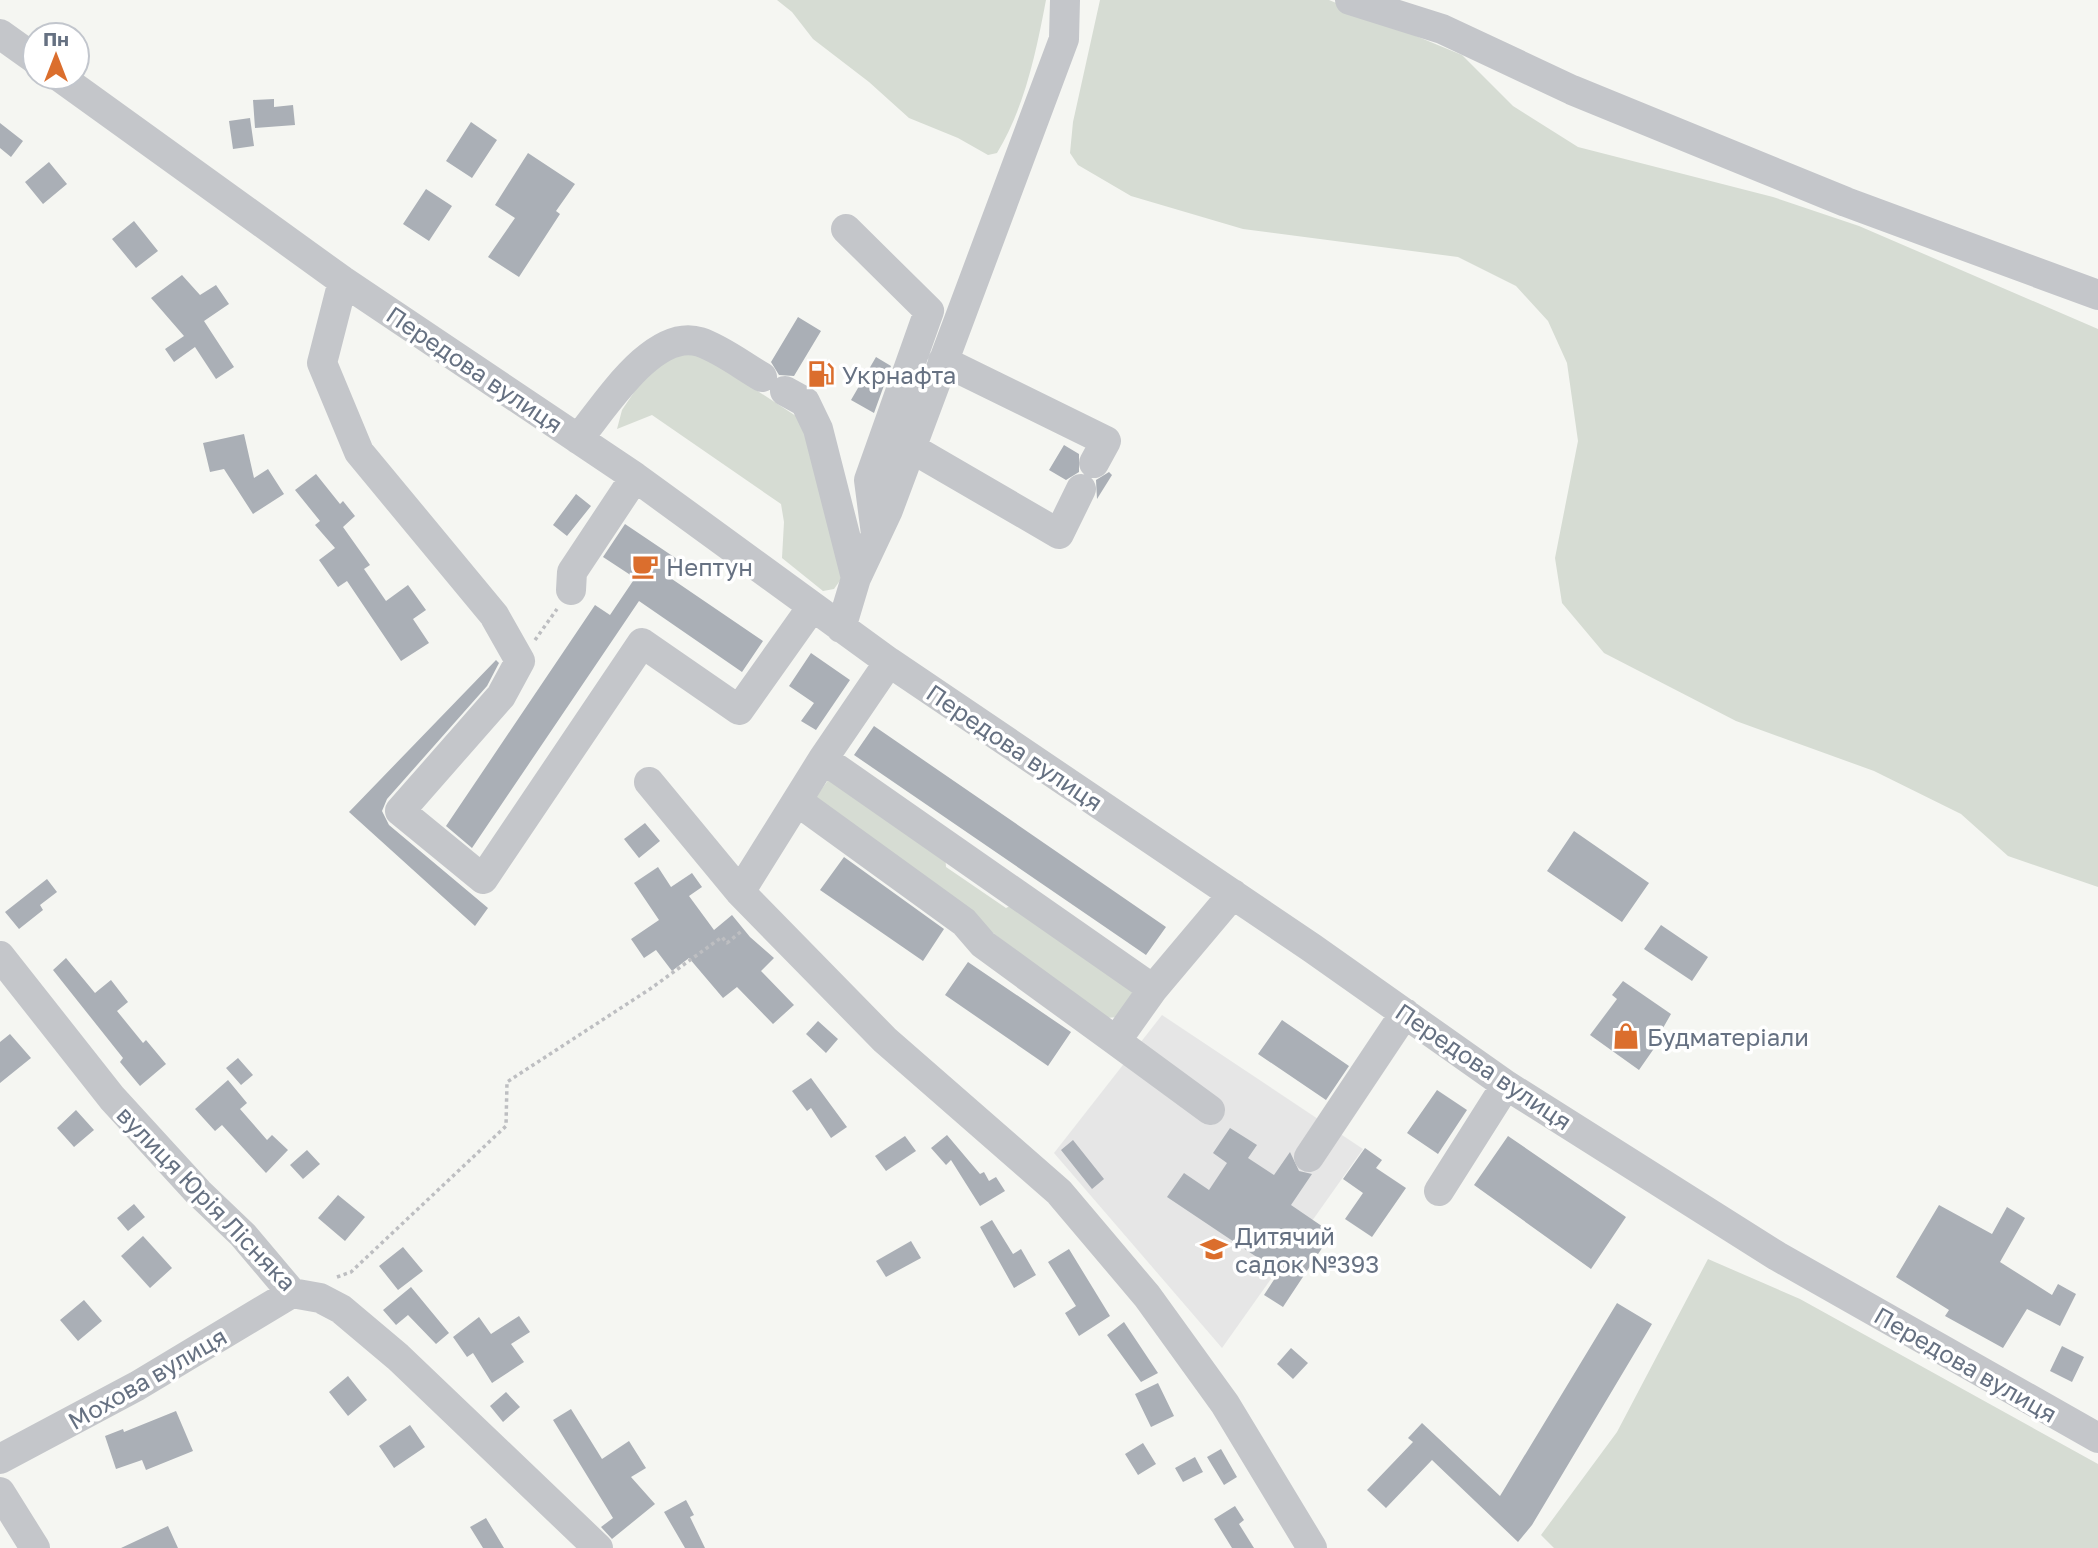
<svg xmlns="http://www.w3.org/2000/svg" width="2098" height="1548" viewBox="0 0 2098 1548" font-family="'Golos Text',sans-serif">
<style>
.built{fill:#e6e6e6}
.green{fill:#d6dcd3}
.building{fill:#aaafb6}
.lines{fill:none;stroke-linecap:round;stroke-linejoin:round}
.path{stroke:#bdbec1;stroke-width:3.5;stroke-dasharray:3.5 3.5;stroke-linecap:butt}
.minor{stroke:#c4c6ca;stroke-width:30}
.labels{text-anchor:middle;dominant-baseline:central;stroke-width:7;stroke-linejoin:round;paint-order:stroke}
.street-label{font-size:24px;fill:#667182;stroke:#fff}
.poi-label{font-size:24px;fill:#667182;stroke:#fff;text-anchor:start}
</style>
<rect width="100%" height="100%" fill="#f5f6f2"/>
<!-- built -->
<path class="built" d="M1162,1015L1363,1149L1222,1348L1054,1153Z"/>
<!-- green -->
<path class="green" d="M777,0H1046C1036,52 1025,107 997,153L988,155L958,138L909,118L869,82L813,39L792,12Z
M1100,0H1329L1462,55L1513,106L1578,147L1773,197L1859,226L2098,329V887L2008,856L1961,814L1874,771L1736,721L1604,653L1562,603L1555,558L1578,441L1567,363L1548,321L1516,286L1458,257L1243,229L1131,196L1078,165L1070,153L1073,122Z
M698,352L802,420L844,575L834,589L823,591L782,558L784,522L781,504L652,415L617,429L622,410L655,361Z
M829,779L945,853L946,867L1006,908L1018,902L1137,986L1120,1017L1105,1018L815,798Z
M1708,1259L1800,1299L2098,1464V1548H1554L1541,1535L1617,1432Z"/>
<!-- building -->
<path class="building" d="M274,99V107L293,105L295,125L255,128L253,100Z
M250,118L254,146L233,149L229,121Z
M471,122L497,140L472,178L446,161Z
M0,123L23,141L11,157L0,148Z
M528,153L575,184L556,211L560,214L519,277L488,257L515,218L495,205Z
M49,162L67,184L43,204L25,182Z
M426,189L452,206L429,241L403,224Z
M134,221L158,251L136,268L112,239Z
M182,275L200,295L216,285L229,304L204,321L234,367L216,379L195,347L174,362L165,349L184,336L151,298Z
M798,317L821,331L794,376L779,375L771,362Z
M876,357L891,366L874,413L851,400Z
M244,434L254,478L268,469L284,494L253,514L224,469L210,472L203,443Z
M1064,445L1079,454V472L1066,480L1049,470Z
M1109,472L1112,475L1097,499L1096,480Z
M316,474L340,504L343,501L355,516L343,527L370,565L364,569L386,601L408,585L426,610L413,619L429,643L401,661L347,581L338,587L319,560L335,548L315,525L320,521L295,490Z
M576,494L591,506L567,536L553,525Z
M625,524L677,559L666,575L763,641L742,672L639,601L472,848L446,826L595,605L610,615L635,578L603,557Z
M811,653L850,680L816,730L801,721L814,703L789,686Z
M496,660L499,663L487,686L387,799L382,811L389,825L488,908L475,926L349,812Z
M874,726L1166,927L1146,955L854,755Z
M645,823L660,841L639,858L624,839Z
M1574,831L1649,883L1622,922L1547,871Z
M844,857L944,929L923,961L820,890Z
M658,867L671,887L692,873L702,887L689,896L714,930L732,915L750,937L774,958L761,971L794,1005L773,1024L737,987L723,998L689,958L672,971L656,950L644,958L631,939L659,920L634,883Z
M47,879L57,892L40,905L43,910L19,929L5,912Z
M1661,925L1708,957L1692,981L1644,949Z
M66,958L95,993L111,980L128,1002L117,1011L143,1043L146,1040L166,1064L140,1086L120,1062L123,1058L53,970Z
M968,962L1071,1032L1048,1066L945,995Z
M1623,981L1671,1014L1659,1035L1662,1037L1639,1070L1590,1035L1617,999L1612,995Z
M1282,1020L1349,1066L1326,1100L1258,1054Z
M818,1021L838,1039L826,1053L806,1034Z
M10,1034L31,1058L0,1083V1042Z
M238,1058L253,1075L241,1085L226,1068Z
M811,1078L847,1127L831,1138L811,1108L807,1111L792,1091Z
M228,1080L247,1103L240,1109L267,1140L272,1135L288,1150L266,1173L222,1125L215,1131L195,1109Z
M1437,1090L1467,1110L1438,1154L1407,1133Z
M76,1110L94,1130L74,1147L57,1128Z
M1230,1128L1257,1145L1248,1158L1274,1175L1290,1152L1299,1171L1312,1174L1291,1205L1332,1233L1283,1307L1264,1295L1279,1272L1167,1197L1184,1173L1209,1190L1227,1163L1213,1153Z
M947,1135L980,1174L984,1172L989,1181L996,1177L1005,1191L980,1206L951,1160L946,1165L931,1148Z
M905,1136L916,1151L886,1171L875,1156Z
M1508,1136L1626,1217L1591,1269L1474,1185Z
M1073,1140L1104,1179L1092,1189L1061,1150Z
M1365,1148L1382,1160L1376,1168L1406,1188L1372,1237L1345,1219L1363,1193L1343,1179Z
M307,1150L320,1164L303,1179L290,1165Z
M338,1195L365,1217L345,1241L318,1218Z
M134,1204L145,1217L128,1231L117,1218Z
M1939,1205L1992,1234L2007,1207L2025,1218L2000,1262L2052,1295L2058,1284L2076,1294L2060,1326L2027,1309L2003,1348L1945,1316L1949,1310L1896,1277Z
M992,1220L1013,1254L1021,1249L1036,1275L1014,1288L980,1227Z
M143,1236L172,1268L150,1288L121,1256Z
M911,1241L921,1258L886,1277L876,1261Z
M403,1247L423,1271L398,1290L379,1266Z
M1069,1249L1110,1316L1079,1336L1065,1313L1076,1306L1048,1262Z
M411,1287L449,1333L436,1344L408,1315L396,1325L383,1310Z
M84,1300L102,1321L78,1341L60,1320Z
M1617,1303L1652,1324L1532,1525L1518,1542L1432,1460L1386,1508L1367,1490L1413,1442L1408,1438L1422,1423L1500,1496Z
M519,1316L530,1332L511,1344L524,1362L492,1383L473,1353L467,1357L453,1337L479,1317L491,1334Z
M1124,1322L1158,1373L1141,1382L1107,1335Z
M2062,1346L2084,1357L2072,1382L2050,1371Z
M1291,1348L1308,1363L1293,1379L1277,1364Z
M348,1376L367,1400L348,1416L329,1392Z
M1158,1383L1174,1416L1151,1427L1135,1394Z
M506,1392L520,1407L503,1422L490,1406Z
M571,1409L602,1459L629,1441L646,1468L631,1477L655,1504L612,1539L601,1527L613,1518L553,1420Z
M176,1411L193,1451L146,1470L142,1460L116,1469L105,1436L123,1429L124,1432Z
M410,1425L425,1447L394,1468L379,1446Z
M1143,1443L1156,1464L1138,1475L1125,1454Z
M1221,1449L1237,1477L1224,1485L1207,1457Z
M1195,1457L1203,1472L1183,1482L1175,1468Z
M686,1500L694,1515L690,1517L705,1548H685L664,1512Z
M1235,1506L1244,1520L1239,1524L1254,1548H1232L1214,1519Z
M486,1518L504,1548H483L470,1527Z
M168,1526L178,1548H121Z"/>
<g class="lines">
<!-- path -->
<path class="path" d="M535,640L557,609
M337,1277L351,1272L506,1126L507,1082L650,989L722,937L727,943L743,930"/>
<!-- minor -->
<path class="minor" d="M1350,0L1442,29L1572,90L1846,202L2098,295
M0,34L35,59
M60,77L343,281L635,477L889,662L1312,948L1506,1085L1777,1256L2098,1438
M846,229L929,311L869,480L876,534
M343,281L322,363L359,452L494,615L520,661L501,696L400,811L483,879L642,643L739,710L812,607
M943,361L1106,441L1094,463
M785,391L805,402L818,429L856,578
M578,439C604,408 653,327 700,342C721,349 743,366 762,377
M911,448L1059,534L1081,489
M571,590L572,572L635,477
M841,628L856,578L888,510L1064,39L1065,0
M889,662L823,759L740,892L885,1040L1059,1192L1147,1296L1225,1404L1312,1548
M823,759L1153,989
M649,782L740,892
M797,801L964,922L983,944L1116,1041L1153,989L1233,894
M0,956L112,1098L198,1192L243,1235L292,1293L320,1298L341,1309L398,1357L598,1548
M1116,1041L1210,1110
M1309,1157L1405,1013
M1439,1191L1506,1085
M0,1459L137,1386L292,1293
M0,1492L35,1548"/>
</g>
<!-- icons -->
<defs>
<symbol id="fuel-bare" viewBox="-9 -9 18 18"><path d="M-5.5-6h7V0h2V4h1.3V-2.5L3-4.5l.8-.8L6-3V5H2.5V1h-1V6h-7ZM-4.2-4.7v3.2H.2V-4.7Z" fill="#db6e2d" stroke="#fff" stroke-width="2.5" paint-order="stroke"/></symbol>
<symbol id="cafe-bare" viewBox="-9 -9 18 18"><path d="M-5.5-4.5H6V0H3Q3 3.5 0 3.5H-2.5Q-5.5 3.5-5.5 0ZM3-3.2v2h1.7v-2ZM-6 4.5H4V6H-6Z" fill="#db6e2d" stroke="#fff" stroke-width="2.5" paint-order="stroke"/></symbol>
<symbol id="shop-bare" viewBox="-9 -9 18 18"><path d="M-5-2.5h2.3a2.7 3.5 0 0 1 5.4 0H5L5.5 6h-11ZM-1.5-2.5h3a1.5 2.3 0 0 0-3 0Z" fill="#db6e2d" stroke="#fff" stroke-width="2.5" paint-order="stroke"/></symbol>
<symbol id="school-bare" viewBox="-9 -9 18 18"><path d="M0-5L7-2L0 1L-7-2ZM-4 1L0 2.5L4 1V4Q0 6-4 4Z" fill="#db6e2d" stroke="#fff" stroke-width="2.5" paint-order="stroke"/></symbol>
</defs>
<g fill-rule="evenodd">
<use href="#fuel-bare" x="802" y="355" width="38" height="38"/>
<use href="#cafe-bare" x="626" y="547" width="38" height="38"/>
<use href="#shop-bare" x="1607" y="1017" width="38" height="38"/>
<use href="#school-bare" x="1195" y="1230" width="38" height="38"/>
</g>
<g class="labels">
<!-- street labels -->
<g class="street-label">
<text transform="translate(475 369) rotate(34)">Передова вулиця</text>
<text transform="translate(1015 747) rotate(34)">Передова вулиця</text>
<text transform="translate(1484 1066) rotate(34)">Передова вулиця</text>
<text transform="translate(207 1198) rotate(46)">вулиця Юрія Лісняка</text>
<text transform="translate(1966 1364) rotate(30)">Передова вулиця</text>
<text transform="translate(147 1378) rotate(-30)">Мохова вулиця</text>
</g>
<!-- poi labels -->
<g class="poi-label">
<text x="842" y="374">Укрнафта</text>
<text x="666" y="566">Нептун</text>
<text x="1647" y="1036">Будматеріали</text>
<text x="1235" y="1235">Дитячий<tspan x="1235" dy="28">садок №393</tspan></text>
</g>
</g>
<!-- north arrow -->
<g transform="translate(56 56)"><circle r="33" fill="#ffffff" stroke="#c2c6cd" stroke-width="2"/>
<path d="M0-5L12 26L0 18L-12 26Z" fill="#db6e2d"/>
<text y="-10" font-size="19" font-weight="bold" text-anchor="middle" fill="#667182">Пн</text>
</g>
</svg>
